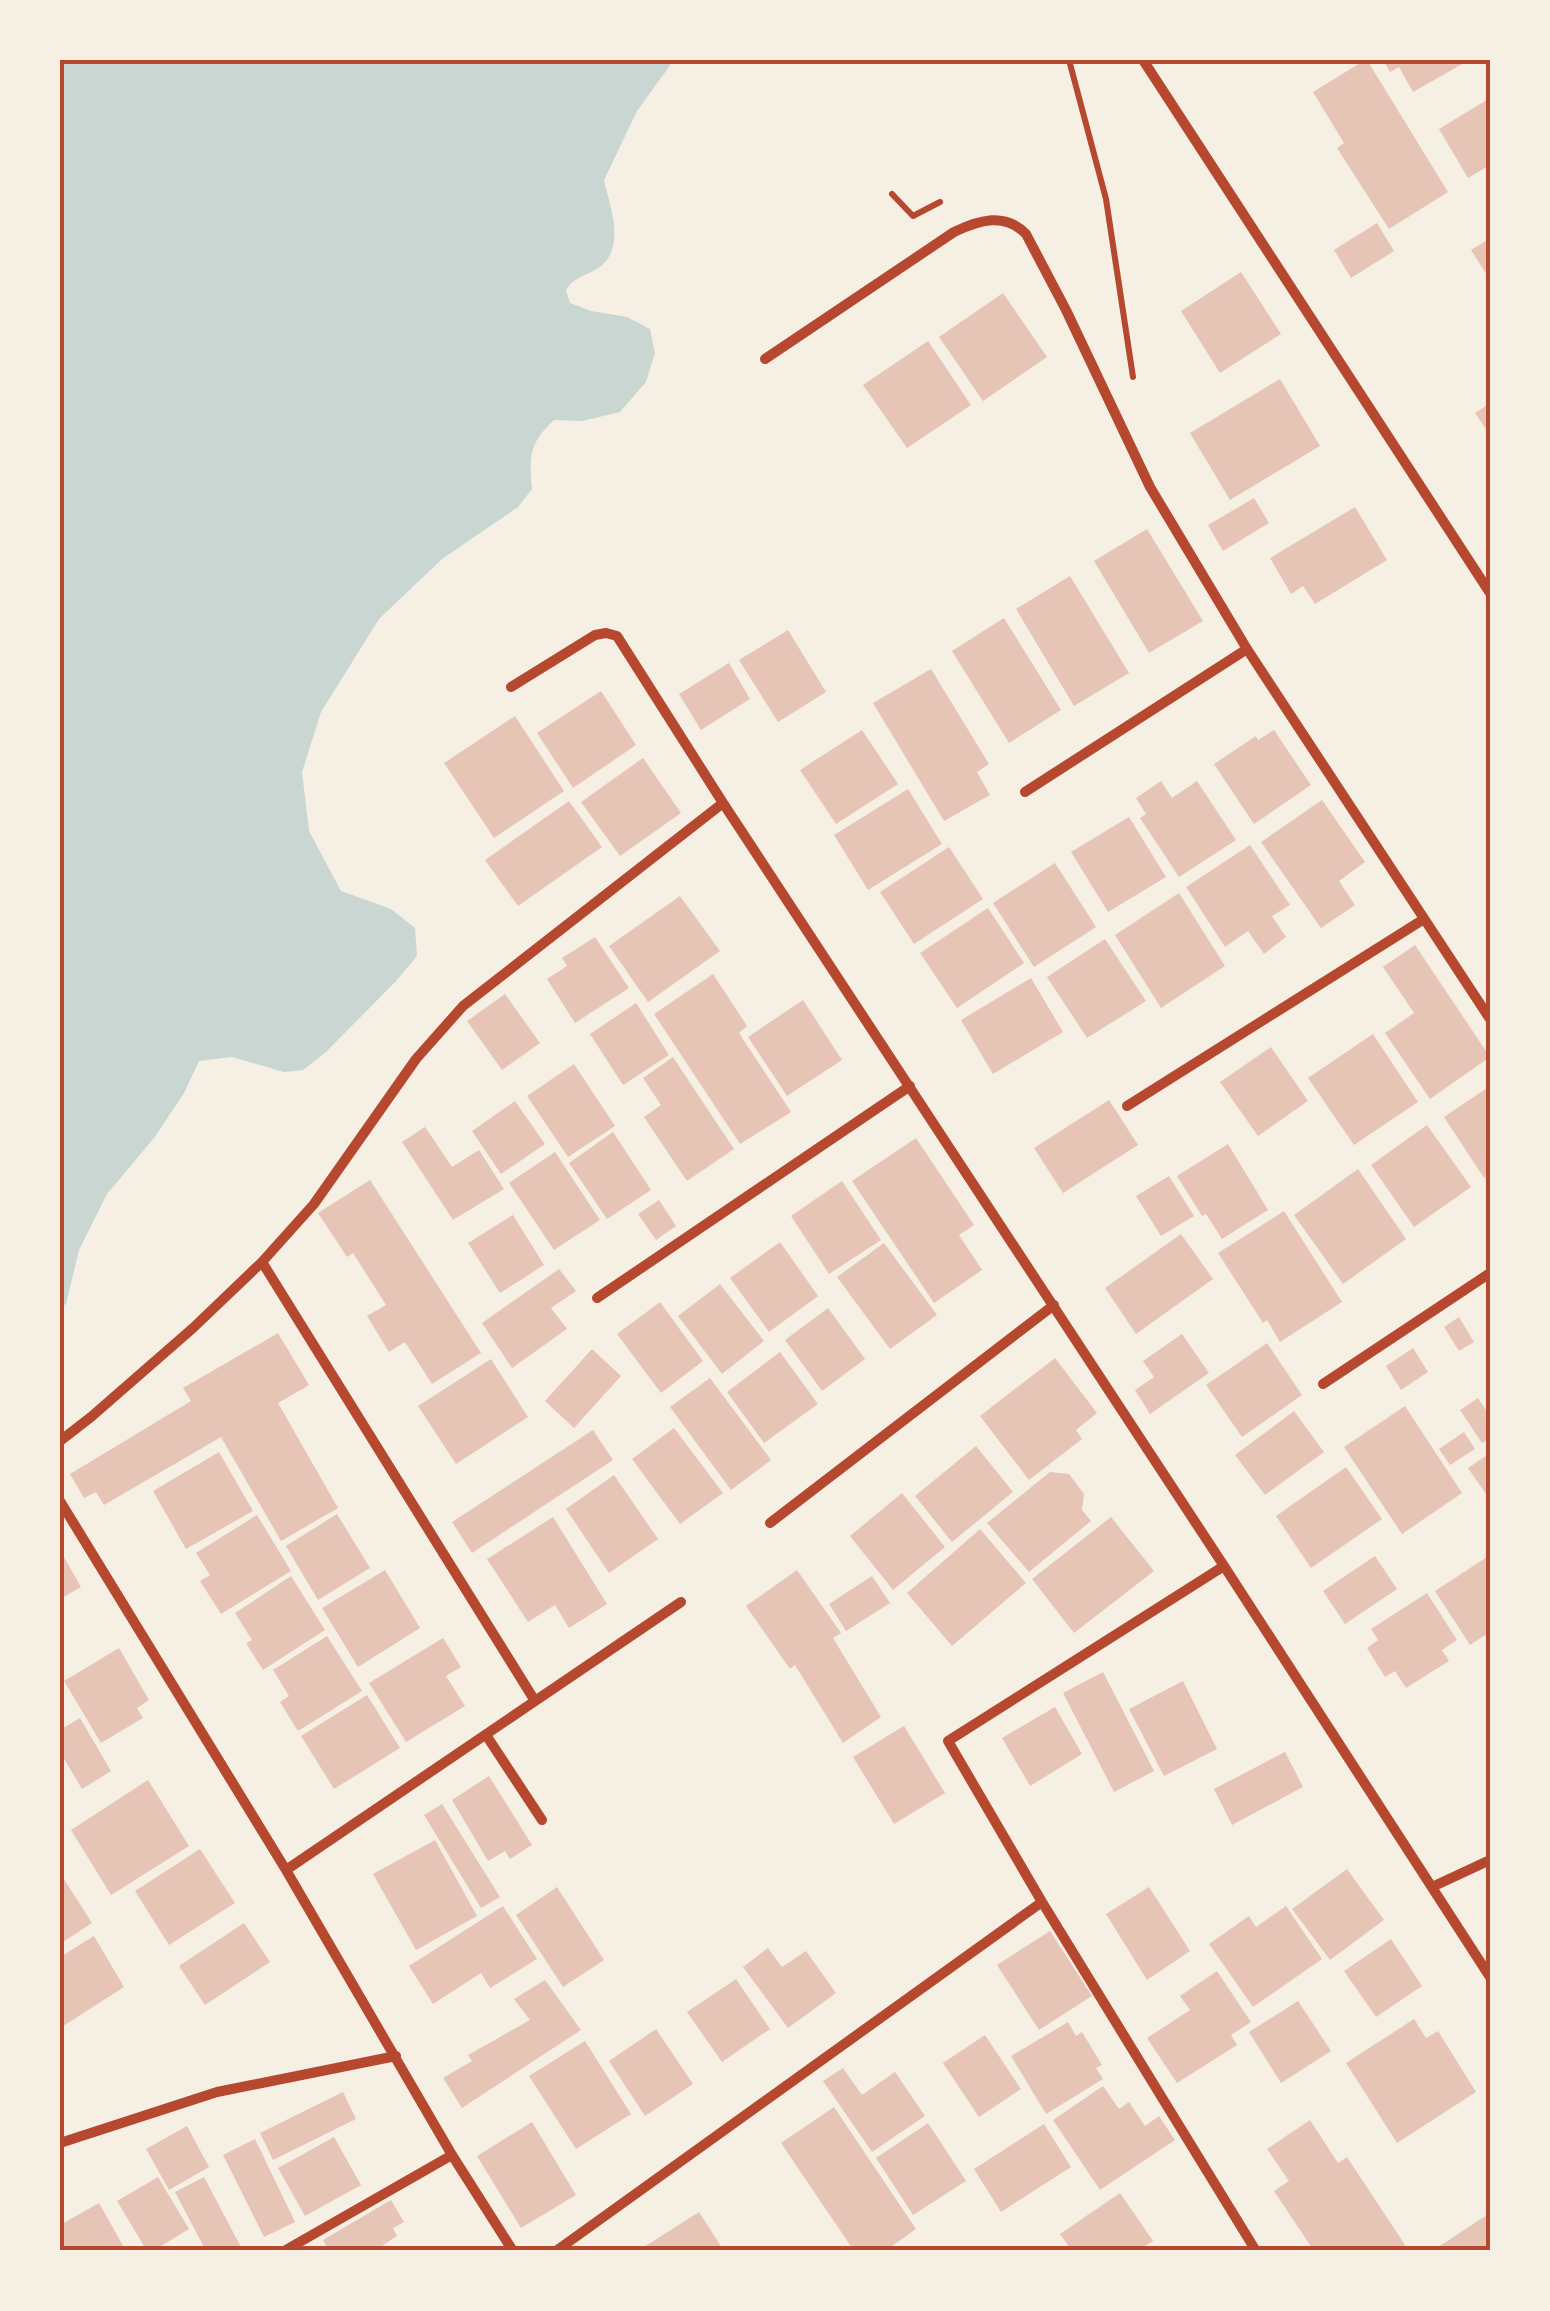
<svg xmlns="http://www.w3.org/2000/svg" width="1550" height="2311" viewBox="0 0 1550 2311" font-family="'Roboto Condensed',sans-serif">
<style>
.water{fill:#c9d6d2}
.building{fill:#e6c5b7}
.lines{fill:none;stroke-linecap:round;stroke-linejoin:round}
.path{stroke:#b5482f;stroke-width:6}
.minor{stroke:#b5482f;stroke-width:10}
.neatline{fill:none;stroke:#b5482f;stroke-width:4}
</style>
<rect width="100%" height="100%" fill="#f6efe4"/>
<!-- water -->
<path class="water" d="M60,60H674L637,111L604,180C610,207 626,246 600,267C587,276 575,276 566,290L570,303L591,311L627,317L650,329L655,353L646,382L620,412L582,421L554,420C529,443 529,457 532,489L518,507L442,559L379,619L321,712L302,772L309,831L341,891L391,909L415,928L417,956L396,981L326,1052L303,1070L284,1072L232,1057L199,1061L184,1093L154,1138L107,1194L79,1250L66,1304L60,1308Z"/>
<!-- building -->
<path class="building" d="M1365,60H1367L1448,192L1389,229L1337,148L1344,143L1313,92Z
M1383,60H1463L1464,63L1413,92L1399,67L1390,72Z
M1490,98V165L1468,178L1439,129Z
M1377,223L1394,251L1351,278L1334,250Z
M1490,238V280L1471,250Z
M1241,272L1281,334L1220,373L1181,311Z
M1003,293L1047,357L983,401L939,337Z
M928,341L971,405L907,448L863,385Z
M1280,379L1320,446L1230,500L1190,433Z
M1490,403V435L1475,413Z
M1254,498L1269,523L1223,551L1208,525Z
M1355,507L1387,560L1315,604L1303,586L1291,594L1270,558Z
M1147,529L1203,621L1149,653L1094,561Z
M1070,576L1129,673L1074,706L1016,609Z
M1004,618L1061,710L1009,743L952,651Z
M788,630L826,692L778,722L739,660Z
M729,663L750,699L701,730L679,694Z
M931,669L989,764L977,772L990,795L944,821L873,703Z
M601,691L636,745L573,788L537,733Z
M515,716L564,791L494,838L444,763Z
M862,730L898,784L836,824L800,770Z
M1274,730L1311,785L1254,824L1214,764L1256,736L1258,740Z
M643,758L681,813L620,856L581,802Z
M1161,781L1172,798L1197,781L1236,840L1179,877L1140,818L1146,814L1136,798Z
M908,789L942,844L868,890L834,835Z
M1322,800L1365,862L1339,881L1355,905L1321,928L1261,842Z
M569,801L602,847L518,906L485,860Z
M1129,817L1166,877L1108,912L1071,852Z
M1250,845L1290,905L1272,916L1286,937L1264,954L1248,931L1225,947L1186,887Z
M949,847L983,899L914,944L880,892Z
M1055,863L1096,927L1034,967L993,903Z
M1179,893L1225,966L1161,1008L1115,935Z
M680,896L720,951L648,1002L609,946Z
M988,908L1024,963L957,1008L920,953Z
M595,937L629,988L575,1023L547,979L567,966L562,958Z
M1105,939L1146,1001L1087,1038L1047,977Z
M1415,945L1490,1057L1430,1099L1385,1033L1414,1013L1383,967Z
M713,974L747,1026L739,1033L791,1112L740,1144L654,1014Z
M1031,978L1063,1032L993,1074L961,1020Z
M505,994L540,1043L502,1070L467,1021Z
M803,1000L842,1060L787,1096L748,1037Z
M636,1003L669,1055L623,1085L590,1034Z
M1373,1034L1418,1102L1354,1145L1308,1078Z
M1271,1047L1308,1101L1258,1136L1220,1082Z
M673,1057L734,1149L687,1181L644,1117L661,1105L643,1078Z
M574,1064L615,1126L568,1157L527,1096Z
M1490,1086V1174L1484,1178L1444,1117Z
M1109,1100L1138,1145L1063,1193L1034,1148Z
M515,1101L545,1144L501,1174L472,1131Z
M1427,1125L1471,1187L1414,1227L1371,1165Z
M425,1127L452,1167L479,1150L504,1189L453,1220L402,1142Z
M613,1132L651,1190L607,1219L569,1163Z
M916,1138L974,1225L959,1235L982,1270L934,1303L852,1181Z
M1228,1144L1268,1210L1222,1239L1206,1214L1202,1216L1177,1176Z
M555,1152L600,1220L554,1250L509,1183Z
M1358,1169L1406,1239L1343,1284L1294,1215Z
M1169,1176L1194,1216L1161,1236L1136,1196Z
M370,1180L481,1353L432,1384L405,1342L389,1352L367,1316L386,1305L353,1253L347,1257L318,1213Z
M842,1181L881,1240L829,1274L791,1216Z
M659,1200L676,1226L656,1240L638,1214Z
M1284,1211L1342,1302L1280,1342L1267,1320L1263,1323L1218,1253Z
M513,1215L544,1265L500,1293L468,1243Z
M1181,1234L1213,1279L1136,1334L1105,1288Z
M780,1242L818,1296L769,1332L730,1278Z
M884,1243L937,1315L890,1349L837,1277Z
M559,1269L576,1291L551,1308L567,1329L512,1368L482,1323Z
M720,1284L764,1341L722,1374L678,1316Z
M660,1302L703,1361L661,1393L617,1334Z
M828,1308L865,1359L822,1391L785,1340Z
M1459,1317L1474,1342L1459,1351L1444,1327Z
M278,1333L309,1385L278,1403L338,1508L281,1541L221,1437L104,1505L96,1492L84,1498L70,1474L191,1401L183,1388Z
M1182,1334L1209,1373L1150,1414L1135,1390L1154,1377L1143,1361Z
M1267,1343L1302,1395L1242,1437L1206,1385Z
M1413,1348L1428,1372L1401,1390L1386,1366Z
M592,1349L621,1376L574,1428L545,1401Z
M780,1352L818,1404L764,1443L727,1392Z
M1055,1358L1097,1413L1076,1430L1082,1439L1029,1480L980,1416Z
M491,1359L528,1417L456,1464L418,1406Z
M710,1378L771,1460L731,1490L670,1407Z
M1478,1398L1490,1416V1438L1482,1443L1460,1410Z
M1405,1406L1462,1493L1402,1534L1344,1447Z
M1294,1411L1324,1452L1265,1495L1235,1455Z
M674,1428L723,1493L680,1524L632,1459Z
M593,1430L613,1460L472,1553L452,1522Z
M1464,1432L1475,1449L1450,1465L1439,1449Z
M976,1446L1013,1492L952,1542L915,1496Z
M219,1452L253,1511L186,1549L153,1491Z
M1490,1453V1500L1468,1468Z
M1346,1467L1382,1519L1311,1568L1276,1516Z
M1050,1472L1069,1474L1084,1494L1082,1510L1091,1521L1029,1572L987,1523Z
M614,1475L658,1539L609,1573L566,1509Z
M902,1493L945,1547L893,1590L850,1536Z
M337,1514L370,1568L318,1600L286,1546Z
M257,1515L291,1571L221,1614L200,1581L210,1575L196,1553Z
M553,1517L607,1604L569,1628L555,1605L528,1622L487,1559Z
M1111,1517L1154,1571L1074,1633L1032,1579Z
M980,1529L1026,1583L952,1646L907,1593Z
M60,1550L81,1587L60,1599Z
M1490,1555V1632L1470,1645L1435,1591Z
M1375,1556L1397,1589L1345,1624L1323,1591Z
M385,1570L420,1628L358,1667L322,1608Z
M797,1570L841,1633L833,1638L881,1717L843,1743L795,1665L790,1669L746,1606Z
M291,1576L325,1630L263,1670L246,1643L252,1640L235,1613Z
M872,1576L890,1603L846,1631L829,1604Z
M1427,1593L1457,1640L1442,1650L1449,1661L1406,1688L1395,1671L1385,1677L1367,1648L1378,1640L1371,1629Z
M327,1636L362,1691L298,1731L280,1702L289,1696L273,1670Z
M443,1638L461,1667L446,1676L465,1706L406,1742L369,1683Z
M119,1648L149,1700L137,1708L143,1718L101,1743L64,1681Z
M1103,1672L1154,1771L1114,1792L1063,1693Z
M1183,1681L1217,1749L1164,1776L1129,1709Z
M367,1695L400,1748L334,1789L301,1736Z
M1055,1707L1082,1754L1030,1786L1002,1738Z
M80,1718L111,1771L82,1789L60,1752V1730Z
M904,1726L945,1793L894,1824L853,1757Z
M1285,1752L1303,1787L1232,1825L1214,1789Z
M489,1776L532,1845L510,1859L505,1851L488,1861L452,1800Z
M148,1780L189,1846L111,1895L71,1830Z
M442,1804L500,1897L481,1908L424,1815Z
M435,1840L477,1916L416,1950L373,1874Z
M200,1849L235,1903L169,1945L135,1891Z
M1347,1869L1384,1920L1330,1960L1292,1909Z
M60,1873L92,1923L60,1944Z
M557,1887L604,1960L563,1987L516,1915Z
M1149,1887L1190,1951L1147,1980L1106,1914Z
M503,1906L537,1959L490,1988L481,1973L433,2004L409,1966Z
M1286,1906L1322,1959L1253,2007L1209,1944L1249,1916L1256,1927Z
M244,1923L270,1962L205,2005L179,1966Z
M1050,1931L1092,1996L1039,2030L997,1965Z
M94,1936L124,1987L60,2028V1957Z
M1391,1939L1422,1986L1376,2017L1344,1971Z
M768,1948L782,1967L806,1951L836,1993L788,2028L743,1967Z
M1217,1971L1251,2022L1231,2035L1237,2045L1177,2083L1147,2038L1190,2010L1180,1996Z
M736,1979L770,2029L722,2062L687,2012Z
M545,1980L581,2030L462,2108L443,2078L472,2061L468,2055L530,2020L514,1999Z
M1298,2001L1331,2051L1281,2083L1249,2032Z
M1414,2019L1426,2038L1438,2031L1476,2092L1397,2143L1346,2063Z
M1068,2022L1076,2036L1082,2032L1102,2065L1096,2068L1103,2079L1046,2114L1011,2056Z
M656,2029L693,2084L645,2116L609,2061Z
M985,2035L1021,2089L979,2117L943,2063Z
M585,2041L631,2114L576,2149L529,2076Z
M843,2068L862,2095L895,2072L925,2116L872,2152L823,2081Z
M1103,2086L1119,2109L1129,2102L1145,2126L1159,2116L1175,2140L1100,2190L1053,2120Z
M343,2092L356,2119L273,2160L260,2133Z
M834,2107L916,2229L885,2251H854L781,2143Z
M1310,2120L1338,2163L1347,2157L1409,2251H1314L1274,2191L1289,2181L1267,2149Z
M532,2122L576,2195L521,2228L477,2156Z
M928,2123L966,2181L913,2215L876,2158Z
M1044,2124L1071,2167L1001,2212L974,2169Z
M187,2126L209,2167L169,2190L146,2149Z
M334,2137L361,2185L305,2216L278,2168Z
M255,2139L295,2222L264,2237L223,2155Z
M158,2177L189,2229L153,2251H147L117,2201Z
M204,2177L243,2251H206L175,2192Z
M1120,2193L1153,2241L1137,2251H1072L1060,2234Z
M391,2200L404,2222L393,2228L397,2236L383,2245L386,2251H329L323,2240Z
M99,2203L126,2251H60V2225Z
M699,2212L724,2251H637L647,2245Z
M1490,2213V2251H1432Z"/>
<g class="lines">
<!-- path -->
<path class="path" d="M1069,60L1106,199L1133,377
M892,194L913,216L940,202"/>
<!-- minor -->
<path class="minor" d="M1143,60L1490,593
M765,359L954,232C979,220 1005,212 1026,234L1066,310L1150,487L1247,649L1490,1019
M511,687L595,635L606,633L617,636L723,803L1224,1566L1490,1977
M1025,792L1247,649
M1127,1106L1424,919
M262,1262L535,1701
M597,1298L910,1086
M1323,1384L1490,1273
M60,1441L91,1417L193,1328L262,1262L314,1204L416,1059L463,1006L723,803
M60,1501L286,1870L452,2155L513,2251
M770,1523L1054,1305
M1224,1566L948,1741L1042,1902L1256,2251
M486,1735L542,1820
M286,1870L681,1602
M1432,1887L1490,1860
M60,2143L217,2092L396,2056
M284,2251L452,2155
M556,2251L1042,1902"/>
</g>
<!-- border -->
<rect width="1550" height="2311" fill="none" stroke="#f6efe4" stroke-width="125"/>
<rect x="62" y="62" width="1426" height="2186" class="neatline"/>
</svg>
